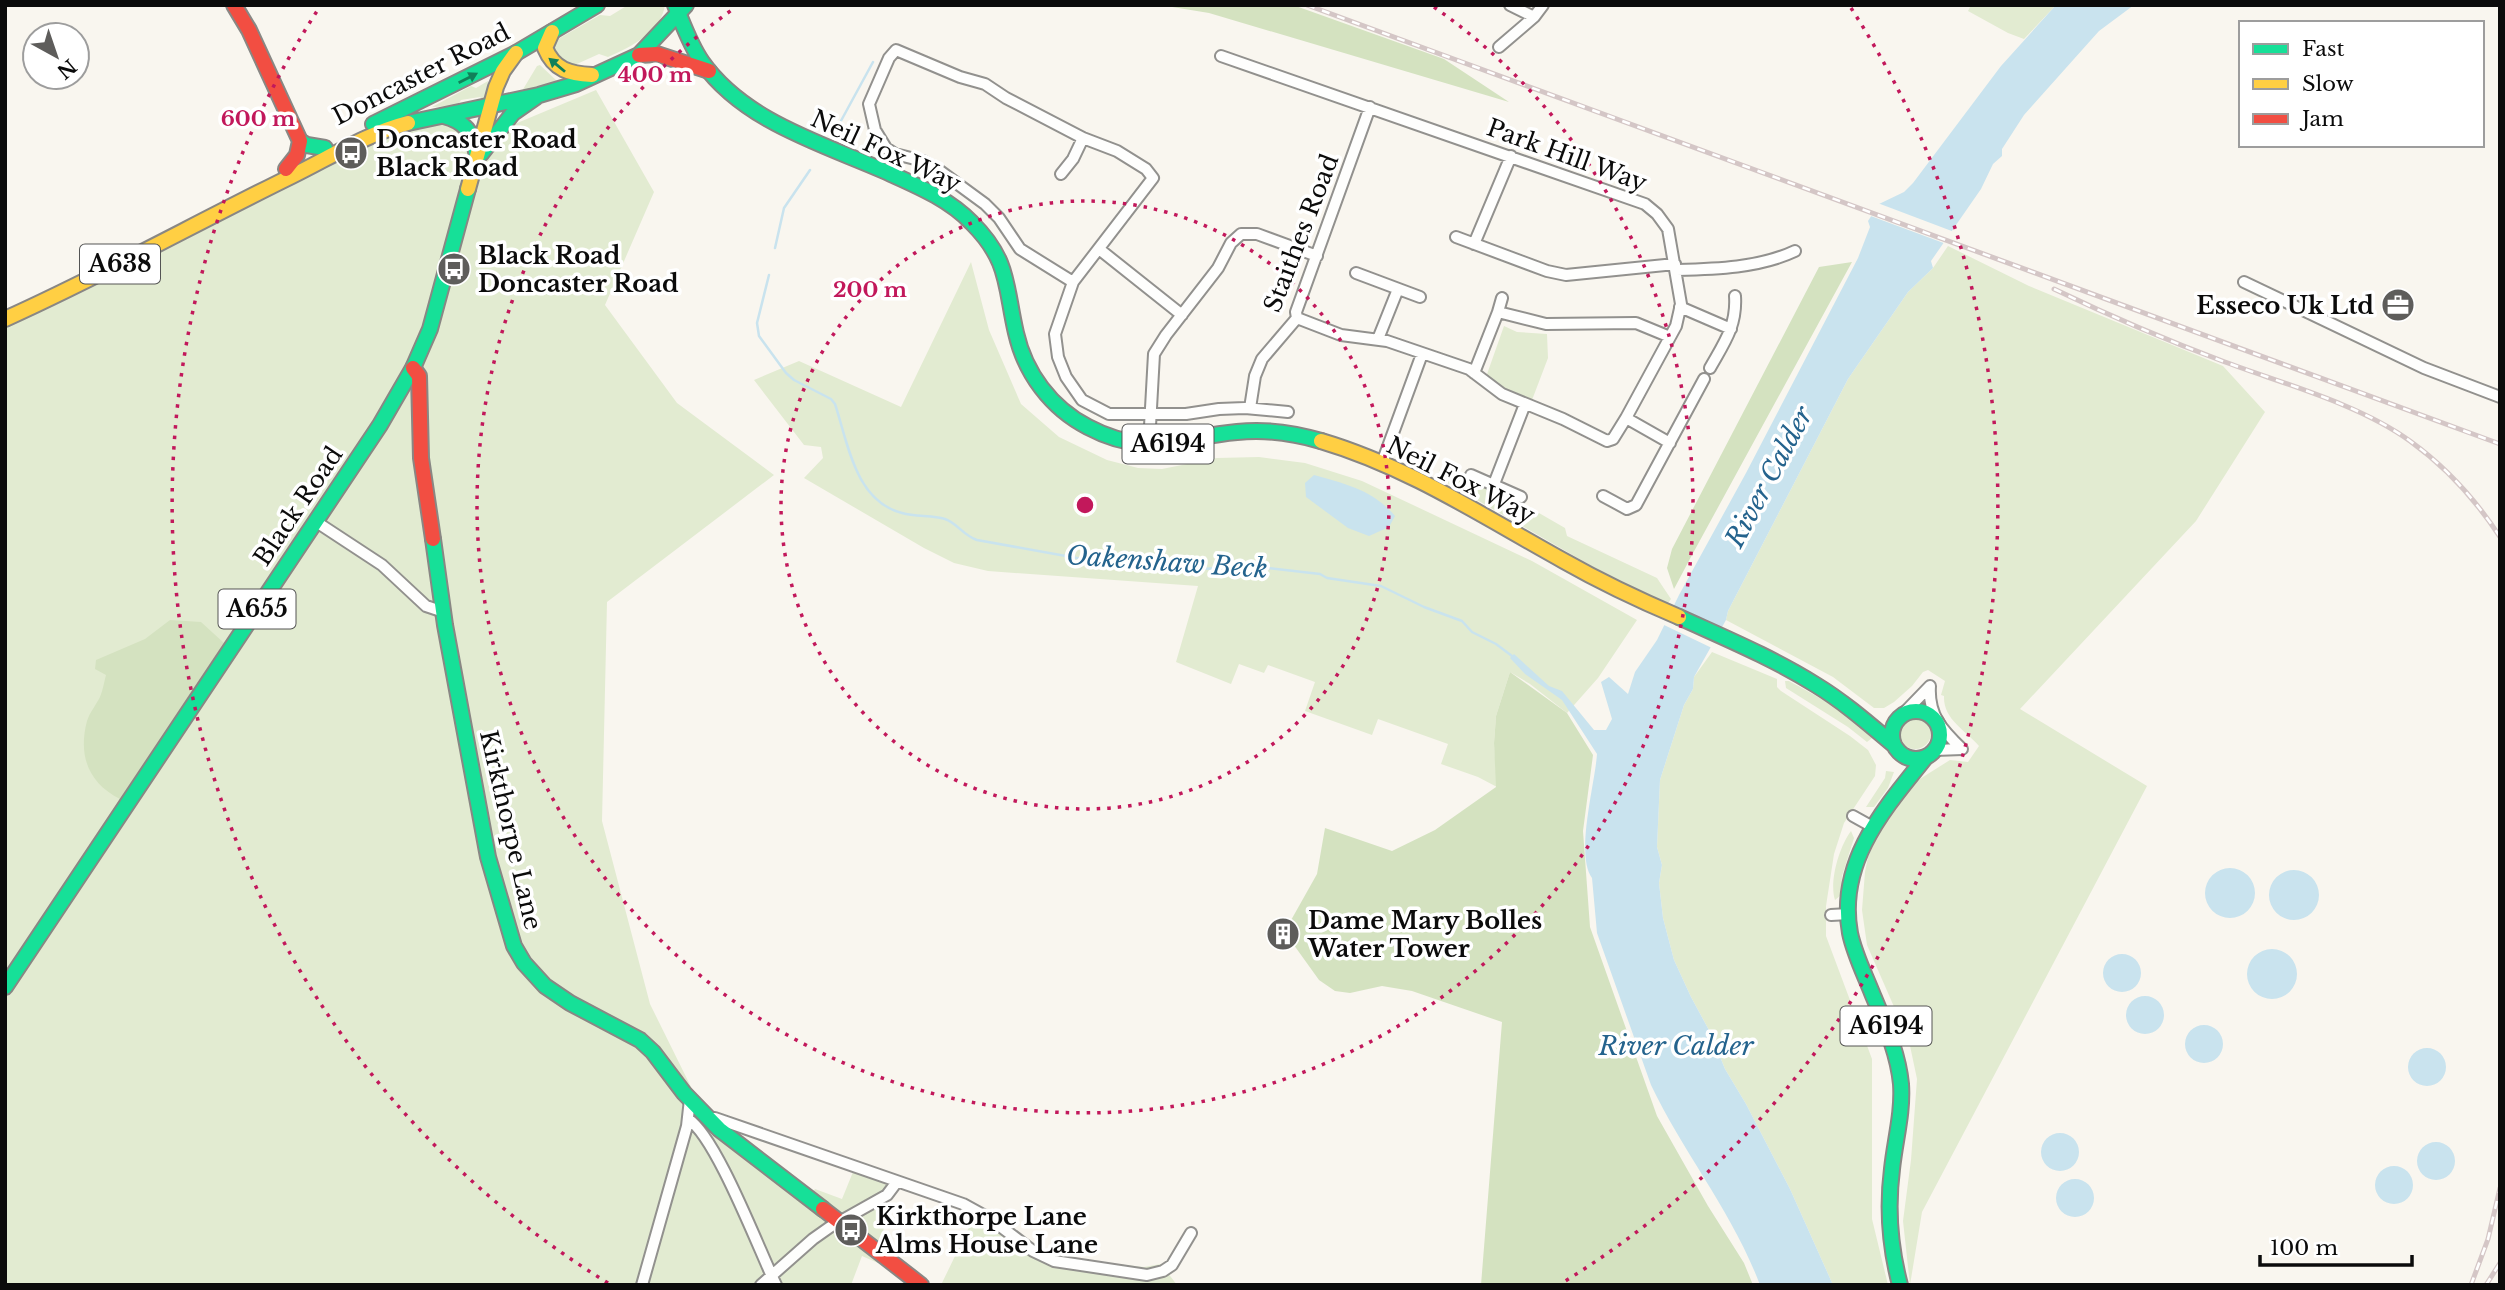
<svg xmlns="http://www.w3.org/2000/svg" width="2505" height="1290" viewBox="0 0 2505 1290" font-family="'Libre Baskerville',serif">
<style>
.green{fill:#e2ebd1}
.forest{fill:#d4e2c0}
.water{fill:#c9e3ee}
.pier{fill:#f9f6ef}
.lines{fill:none;stroke-linecap:round;stroke-linejoin:round}
.stream{stroke:#c9e3ee;stroke-width:2.5}
.street-casing{stroke:#92918e;stroke-width:14}
.fast-casing{stroke:#898784;stroke-width:18}
.slow-casing{stroke:#898784;stroke-width:18}
.jam-casing{stroke:#898784;stroke-width:18}
.street{stroke:#fefefd;stroke-width:10}
.fast{stroke:#16e098;stroke-width:14}
.slow{stroke:#ffcf43;stroke-width:14}
.jam{stroke:#f24e42;stroke-width:14}
.rail-casing{stroke:#d4c6c6;stroke-width:5}
.rail{stroke:#fff;stroke-width:2.5;stroke-dasharray:8;stroke-linecap:butt}
.oneway{fill:#118059}
.ring{fill:none;stroke:#c2185b;stroke-width:3.5;stroke-dasharray:3.5 7}
.labels{text-anchor:middle;dominant-baseline:central;stroke-width:7;stroke-linejoin:round;paint-order:stroke}
.shield{fill:#fff;stroke:#545454;stroke-width:2}
.shield-label{font-size:23px;font-weight:bold;fill:#0b0b0b}
.street-label{font-size:24px;fill:#0b0b0b;stroke:#fff}
.poi-label{font-size:24px;font-weight:bold;fill:#0b0b0b;stroke:#fff;text-anchor:start}
.water-label{font-size:26px;font-style:italic;fill:#24638d;stroke:#fff}
.centre{fill:#c2185b;stroke:#fff;stroke-width:3.5}
.ring-label{font-size:21px;text-anchor:middle;font-weight:bold;fill:#c2185b;stroke:#fff;stroke-width:7;stroke-linejoin:round;paint-order:stroke}
</style>
<rect width="100%" height="100%" fill="#f9f6ef"/>
<!-- green -->
<path class="green" d="M628,5H665C661,32 631,47 608,57L599,54L568,68L550,47L553,42L600,15L610,16Z
M1971,5H2056L2024,39L2008,33L1968,11Z
M540,65L557,81L522,91L537,66Z
M488,81L486,103L480,97L461,100L457,106L432,107L471,86L476,88Z
M596,90L654,192L605,305L677,403L774,475L607,602L602,821L650,1004L694,1093L639,1285H5V320L192,225L441,115L457,127L458,133L510,126Z
M1948,246L2029,286L2223,366L2265,412L2196,521L2020,709L2147,786L1922,1212L1910,1285L1903,1221L1911,1160L1917,1079L1909,1041L1867,945L1862,910L1865,872L1868,857L1881,828L1915,782L1950,760L1968,762L1979,746C1965,730 1943,719 1944,696L1941,695L1945,681L1928,670L1923,672L1912,686L1894,702L1884,708H1874L1833,677L1726,620L1728,611L1848,379L1908,292L1933,268Z
M971,262L989,330L1021,404L1059,437L1107,460L1138,468L1162,469L1217,458L1259,457L1305,463L1362,481L1532,561L1637,620L1598,678L1567,713L1530,684L1510,672L1496,716L1494,743L1497,787L1478,777L1441,764L1448,744L1378,719L1372,735L1305,711L1315,682L1268,665L1264,673L1239,664L1231,684L1176,662L1198,586L988,571L954,563L924,548L804,478L823,458L821,447L804,445L754,380L799,361L901,407Z
M1504,326L1517,332L1547,334L1548,358L1532,400L1500,389L1486,377Z
M1440,469L1506,494L1565,528L1567,536L1657,578L1671,599L1668,603L1628,587L1437,477Z
M1712,652L1777,679V687L1781,691L1850,736L1868,750L1876,765L1875,776L1844,823L1834,854L1826,906V936L1872,1059V1219L1888,1285H1833L1790,1189L1746,1104L1725,1069L1710,1032L1691,997L1674,960L1663,918L1659,883L1662,865L1657,847L1660,780L1684,705L1693,689L1694,677Z
M1785,681H1789C1811,693 1859,718 1872,738L1867,742L1848,727L1786,688Z
M1899 733a16 16 0 1 1 32 0a16 16 0 1 1-32 0Z
M1886,771L1894,772L1888,788L1874,807H1866L1885,778Z
M1851,831L1854,838L1842,876L1841,895L1835,900C1829,882 1839,847 1851,831Z
M699,1114L810,1196L815,1189L842,1199L853,1172L891,1184L878,1263L862,1256L851,1285H646L689,1131Z
M973,1219L1004,1224L1031,1244L1088,1261L1144,1267L1161,1264L1177,1285H941Z"/>
<!-- forest -->
<path class="forest" d="M1160,5H1293L1444,59L1509,102L1209,13Z
M1852,262L1692,555L1674,589L1667,568L1672,549L1819,267Z
M170,620L201,622L224,643L120,799C88,783 78,755 87,721C90,712 96,705 100,697C103,690 104,682 106,675L95,669L96,660L145,639Z
M1510,672L1567,713L1593,755L1583,831L1590,927L1657,1116L1708,1206L1744,1263L1753,1285H1481L1502,1022L1412,991L1382,986L1350,993L1335,991L1319,980L1291,941L1290,922L1317,874L1325,828L1392,851L1435,830L1496,787L1494,743L1496,716Z"/>
<!-- water -->
<path class="water" d="M2056,5H2134L2099,31L2024,115L2002,149V156L1993,164L1981,189L1931,261L1933,268L1908,292L1848,379L1728,611L1726,620L1694,677L1693,689L1684,705L1660,780L1657,847L1662,865L1659,883L1663,918L1674,960L1691,997L1710,1032L1725,1069L1746,1104L1790,1189L1833,1285H1760C1733,1213 1684,1154 1651,1085L1597,933L1592,878C1575,855 1595,784 1597,754L1562,700L1525,674L1510,658L1514,654L1549,686L1562,691L1594,730H1606L1612,719L1601,682L1609,677L1628,694L1635,672L1657,640L1679,595L1746,473L1858,258L1870,227L1868,221L1879,204L1904,192L1913,183L2001,66Z
M1314,475C1346,484 1373,490 1395,516L1389,527L1369,536L1348,528L1306,497L1305,483Z
M2205 893a25 25 0 1 1 50 0a25 25 0 1 1-50 0Z
M2269 895a25 25 0 1 1 50 0a25 25 0 1 1-50 0Z
M2247 974a25 25 0 1 1 50 0a25 25 0 1 1-50 0Z
M2103 973a19 19 0 1 1 38 0a19 19 0 1 1-38 0Z
M2126 1015a19 19 0 1 1 38 0a19 19 0 1 1-38 0Z
M2185 1044a19 19 0 1 1 38 0a19 19 0 1 1-38 0Z
M2408 1067a19 19 0 1 1 38 0a19 19 0 1 1-38 0Z
M2041 1152a19 19 0 1 1 38 0a19 19 0 1 1-38 0Z
M2417 1161a19 19 0 1 1 38 0a19 19 0 1 1-38 0Z
M2375 1185a19 19 0 1 1 38 0a19 19 0 1 1-38 0Z
M2056 1198a19 19 0 1 1 38 0a19 19 0 1 1-38 0Z"/>
<!-- pier -->
<path class="pier" d="M1875,202L1957,233L1949,245L1868,215Z
M1672,605L1725,630L1714,649L1662,624Z"/>
<g class="lines">
<!-- stream -->
<path class="stream" d="M836,130L873,62
M775,248L784,208L810,170
M769,275L757,323L759,336L786,373L794,380L831,399L835,404C848,443 855,501 902,513C916,517 932,515 945,519C957,523 964,536 977,540L1088,560L1110,557L1158,566L1195,569L1260,567L1320,574L1327,578L1381,586L1424,607L1462,621L1472,632L1496,644L1512,656"/>
<defs>
<path id="street" d="M1510,5L1534,17
M1499,47L1534,17L1543,5
M1221,56L1645,204L1657,214L1668,229L1681,304L1676,326L1626,418L1613,439L1607,441L1563,419L1502,394L1469,369L1387,341L1341,335L1297,318
M1061,174L1073,159L1083,138
M1456,237L1547,271L1566,275L1675,264
M1474,244L1511,156
M1099,249L1182,315
M1676,270C1715,269 1759,268 1795,251
M1356,273L1420,297
M1073,282L1020,249L999,218L985,204L940,171L923,161L895,154L886,148L875,130L869,104L889,58L896,50L960,77L985,84L1006,98L1083,138L1117,151L1146,169L1153,178L1073,282L1055,334L1058,357L1066,377L1082,400L1109,414H1186L1219,409L1245,408L1288,412
M2244,282L2424,368L2500,397
M1680,307L1731,329
M1498,312L1502,298
M1378,339L1398,289
M1710,368C1724,343 1737,326 1735,296
M1474,373L1498,312L1546,324L1636,323L1670,337
M1250,408L1255,376L1262,359L1297,318L1296,312L1370,107
M1626,418L1670,443
M1149,444L1154,354L1166,335L1218,268L1231,243L1241,234H1257L1317,256
M1382,463L1422,354
M1471,475L1521,497
M1494,484L1525,404
M1603,496L1627,509L1636,505L1704,379
M315,521L382,565L426,606L444,612
M1901,716L1930,686C1928,715 1942,730 1962,749L1935,750
M1853,816L1871,826
M1831,915L1849,914
M708,1118H715L963,1204L992,1220L1033,1251L1054,1261L1147,1275L1163,1271L1172,1265L1191,1233
M688,1119C716,1136 759,1250 776,1285
M642,1285L687,1126L690,1099
M761,1285L813,1239L830,1227L887,1195L896,1183"/>
<path id="fast" d="M675,5C683,24 690,45 702,62C745,123 827,145 891,174C920,187 950,200 972,223C1010,261 1005,286 1016,333C1025,373 1051,408 1088,427C1146,458 1179,437 1237,432C1265,429 1294,433 1321,441
M444,116C463,121 474,132 476,152
M408,123L539,95L576,84L639,55L686,5
M373,124L516,53L597,5
M300,141L307,145L325,148
M481,154L513,113L536,97
M433,539L445,625L488,857L514,946L524,963L545,986L570,1003L640,1040L653,1052L684,1093L719,1129L823,1209
M1679,617C1725,638 1773,658 1816,685C1844,702 1869,724 1894,745
M1892 735a24 24 0 1 1 48 0a24 24 0 1 1-48 0Z
M5,987L380,425L413,368L430,329L468,189
M1900,1285C1890,1247 1887,1208 1892,1169C1895,1140 1903,1113 1901,1084C1898,1052 1884,1022 1872,993C1864,973 1854,953 1850,933C1837,862 1884,809 1925,758"/>
<path id="slow" d="M552,32L545,48C554,70 570,74 592,75
M468,189L496,87L503,71L516,53
M5,319C103,275 196,223 292,176C329,158 368,133 408,123
M1321,441C1409,467 1484,517 1564,561C1601,582 1639,600 1679,617"/>
<path id="jam" d="M234,5L249,30L300,141L297,155L286,169
M639,55L657,54L709,71
M413,368L419,376L421,458L433,539
M823,1209L921,1285"/>
</defs>
<!-- street casing -->
<use href="#street" class="street-casing"/>
<!-- fast casing -->
<use href="#fast" class="fast-casing"/>
<!-- slow casing -->
<use href="#slow" class="slow-casing"/>
<!-- jam casing -->
<use href="#jam" class="jam-casing"/>
<!-- street -->
<use href="#street" class="street"/>
<!-- fast -->
<use href="#fast" class="fast"/>
<!-- slow -->
<use href="#slow" class="slow"/>
<!-- jam -->
<use href="#jam" class="jam"/>
<defs>
<path id="rail" d="M1307,5L2500,444
M2054,289C2110,316 2166,340 2225,362C2284,384 2359,404 2410,441C2446,467 2476,500 2500,537
M2471,1285L2488,1239L2500,1188
M2486,1285L2500,1263"/>
</defs>
<!-- rail casing -->
<use href="#rail" class="rail-casing"/>
<!-- rail -->
<use href="#rail" class="rail"/>
</g>
<!-- one-way arrows -->
<defs><path id="oneway-solid" d="M-6-.8H1V-3.2L6.5 0L1 3.2V.8H-6Z" transform="scale(1.75)"/></defs>
<g class="oneway">
<use href="#oneway-solid" transform="translate(557 65) rotate(-140)"/>
<use href="#oneway-solid" transform="translate(468 78) rotate(-27)"/>
</g>
<!-- distance rings -->
<g class="ring">
<circle cx="1085" cy="505" r="304"/>
<path d="M1434 7A608 608 0 1 1 736 7"/>
<path d="M608 1283A913 913 0 0 1 319 8M1851 8A913 913 0 0 1 1562 1283"/>
</g>
<!-- icons -->
<defs>
<symbol id="bus-disc" viewBox="-11 -11 22 22"><circle r="9.5" fill="#5e5d5b" stroke="#fff"/><path d="M-5-6H5V4H4V6H2V4H-2V6H-4V4H-5ZM-3.5-4V0h7V-4ZM-3.5 1.2v1.5H-2V1.2ZM2 1.2v1.5H3.5V1.2Z" fill="#fff"/></symbol>
<symbol id="office-disc" viewBox="-11 -11 22 22"><circle r="9.5" fill="#5e5d5b" stroke="#fff"/><path d="M-6-3h4V-5.5h4V-3h4V5H-6ZM-1-4.5V-3h2v-1.5ZM-6 0V1H6V0Z" fill="#fff"/></symbol>
<symbol id="building-disc" viewBox="-11 -11 22 22"><circle r="9.5" fill="#5e5d5b" stroke="#fff"/><path d="M-4-6H4V6H1V3H-1V6H-4ZM-2.5-4.3h1.7v1.8h-1.7ZM.8-4.3h1.7v1.8H.8ZM-2.5-1h1.7V.8h-1.7ZM.8-1h1.7V.8H.8Z" fill="#fff"/></symbol>
</defs>
<g fill-rule="evenodd">
<use href="#bus-disc" x="332" y="134" width="38" height="38"/>
<use href="#bus-disc" x="435" y="250" width="38" height="38"/>
<use href="#office-disc" x="2379" y="286" width="38" height="38"/>
<use href="#building-disc" x="1264" y="915" width="38" height="38"/>
<use href="#bus-disc" x="832" y="1211" width="38" height="38"/>
</g>
<g class="labels">
<!-- shield labels -->
<g class="shield">
<rect x="80" y="244.5" width="80" height="39" rx="5"/>
<rect x="1122.5" y="424.5" width="91" height="39" rx="5"/>
<rect x="218.5" y="589.5" width="77" height="39" rx="5"/>
<rect x="1840.5" y="1006.5" width="91" height="39" rx="5"/>
</g>
<g class="shield-label">
<text x="120" y="264">A638</text>
<text x="1168" y="444">A6194</text>
<text x="257" y="609">A655</text>
<text x="1886" y="1026">A6194</text>
</g>
<!-- street labels -->
<g class="street-label">
<text transform="translate(421 74) rotate(-27)">Doncaster Road</text>
<text transform="translate(886 151) rotate(25)">Neil Fox Way</text>
<text transform="translate(1567 155) rotate(20)">Park Hill Way</text>
<text transform="translate(1301 233) rotate(-69)">Staithes Road</text>
<text transform="translate(1461 480) rotate(27)">Neil Fox Way</text>
<text transform="translate(298 506) rotate(-56)">Black Road</text>
<text transform="translate(511 830) rotate(77)">Kirkthorpe Lane</text>
</g>
<!-- poi labels -->
<g class="poi-label">
<text x="376" y="139">Doncaster Road<tspan x="376" dy="28">Black Road</tspan></text>
<text x="478" y="255">Black Road<tspan x="478" dy="28">Doncaster Road</tspan></text>
<text x="2374" y="305" text-anchor="end">Esseco Uk Ltd</text>
<text x="1308" y="920">Dame Mary Bolles<tspan x="1308" dy="28">Water Tower</tspan></text>
<text x="876" y="1216">Kirkthorpe Lane<tspan x="876" dy="28">Alms House Lane</tspan></text>
</g>
<!-- water labels -->
<g class="water-label">
<text transform="translate(1769 477) rotate(-62)">River Calder</text>
<text transform="translate(1167 562) rotate(4)">Oakenshaw Beck</text>
<text x="1676" y="1046">River Calder</text>
</g>
</g>
<circle cx="1085" cy="505" r="10" class="centre"/>
<g class="ring-label">
<text x="655" y="82">400 m</text>
<text x="258" y="126">600 m</text>
<text x="870" y="297">200 m</text>
</g>
<!-- border -->
<rect width="2505" height="1290" fill="none" stroke="#0b0b0b" stroke-width="14"/>
<!-- legend -->
<rect x="2239" y="21" width="245" height="126" fill="#ffffff" stroke="#9d9d9d" stroke-width="2"/>
<rect x="2253" y="44" width="35" height="10" fill="#16e098" stroke="#9d9d9d" stroke-width="2"/>
<text x="2302" y="56" font-size="21" fill="#0b0b0b">Fast</text>
<rect x="2253" y="79" width="35" height="10" fill="#ffcf43" stroke="#9d9d9d" stroke-width="2"/>
<text x="2302" y="91" font-size="21" fill="#0b0b0b">Slow</text>
<rect x="2253" y="114" width="35" height="10" fill="#f24e42" stroke="#9d9d9d" stroke-width="2"/>
<text x="2302" y="126" font-size="21" fill="#0b0b0b">Jam</text>
<!-- north arrow -->
<g transform="translate(56 56) rotate(140)"><circle r="33" fill="#ffffff" stroke="#9d9d9d" stroke-width="2"/>
<path d="M0-5L12 26L0 18L-12 26Z" fill="#5e5d5b"/>
<text y="-10" font-size="19" font-weight="bold" text-anchor="middle" fill="#0b0b0b">N</text>
</g>
<!-- scale -->
<path d="M2260 1255v10h152v-10" fill="none" stroke="#0b0b0b" stroke-width="3.5"/>
<text x="2270" y="1255" font-size="21" fill="#0b0b0b" stroke="#ffffff" stroke-width="5" paint-order="stroke">100 m</text>
</svg>
